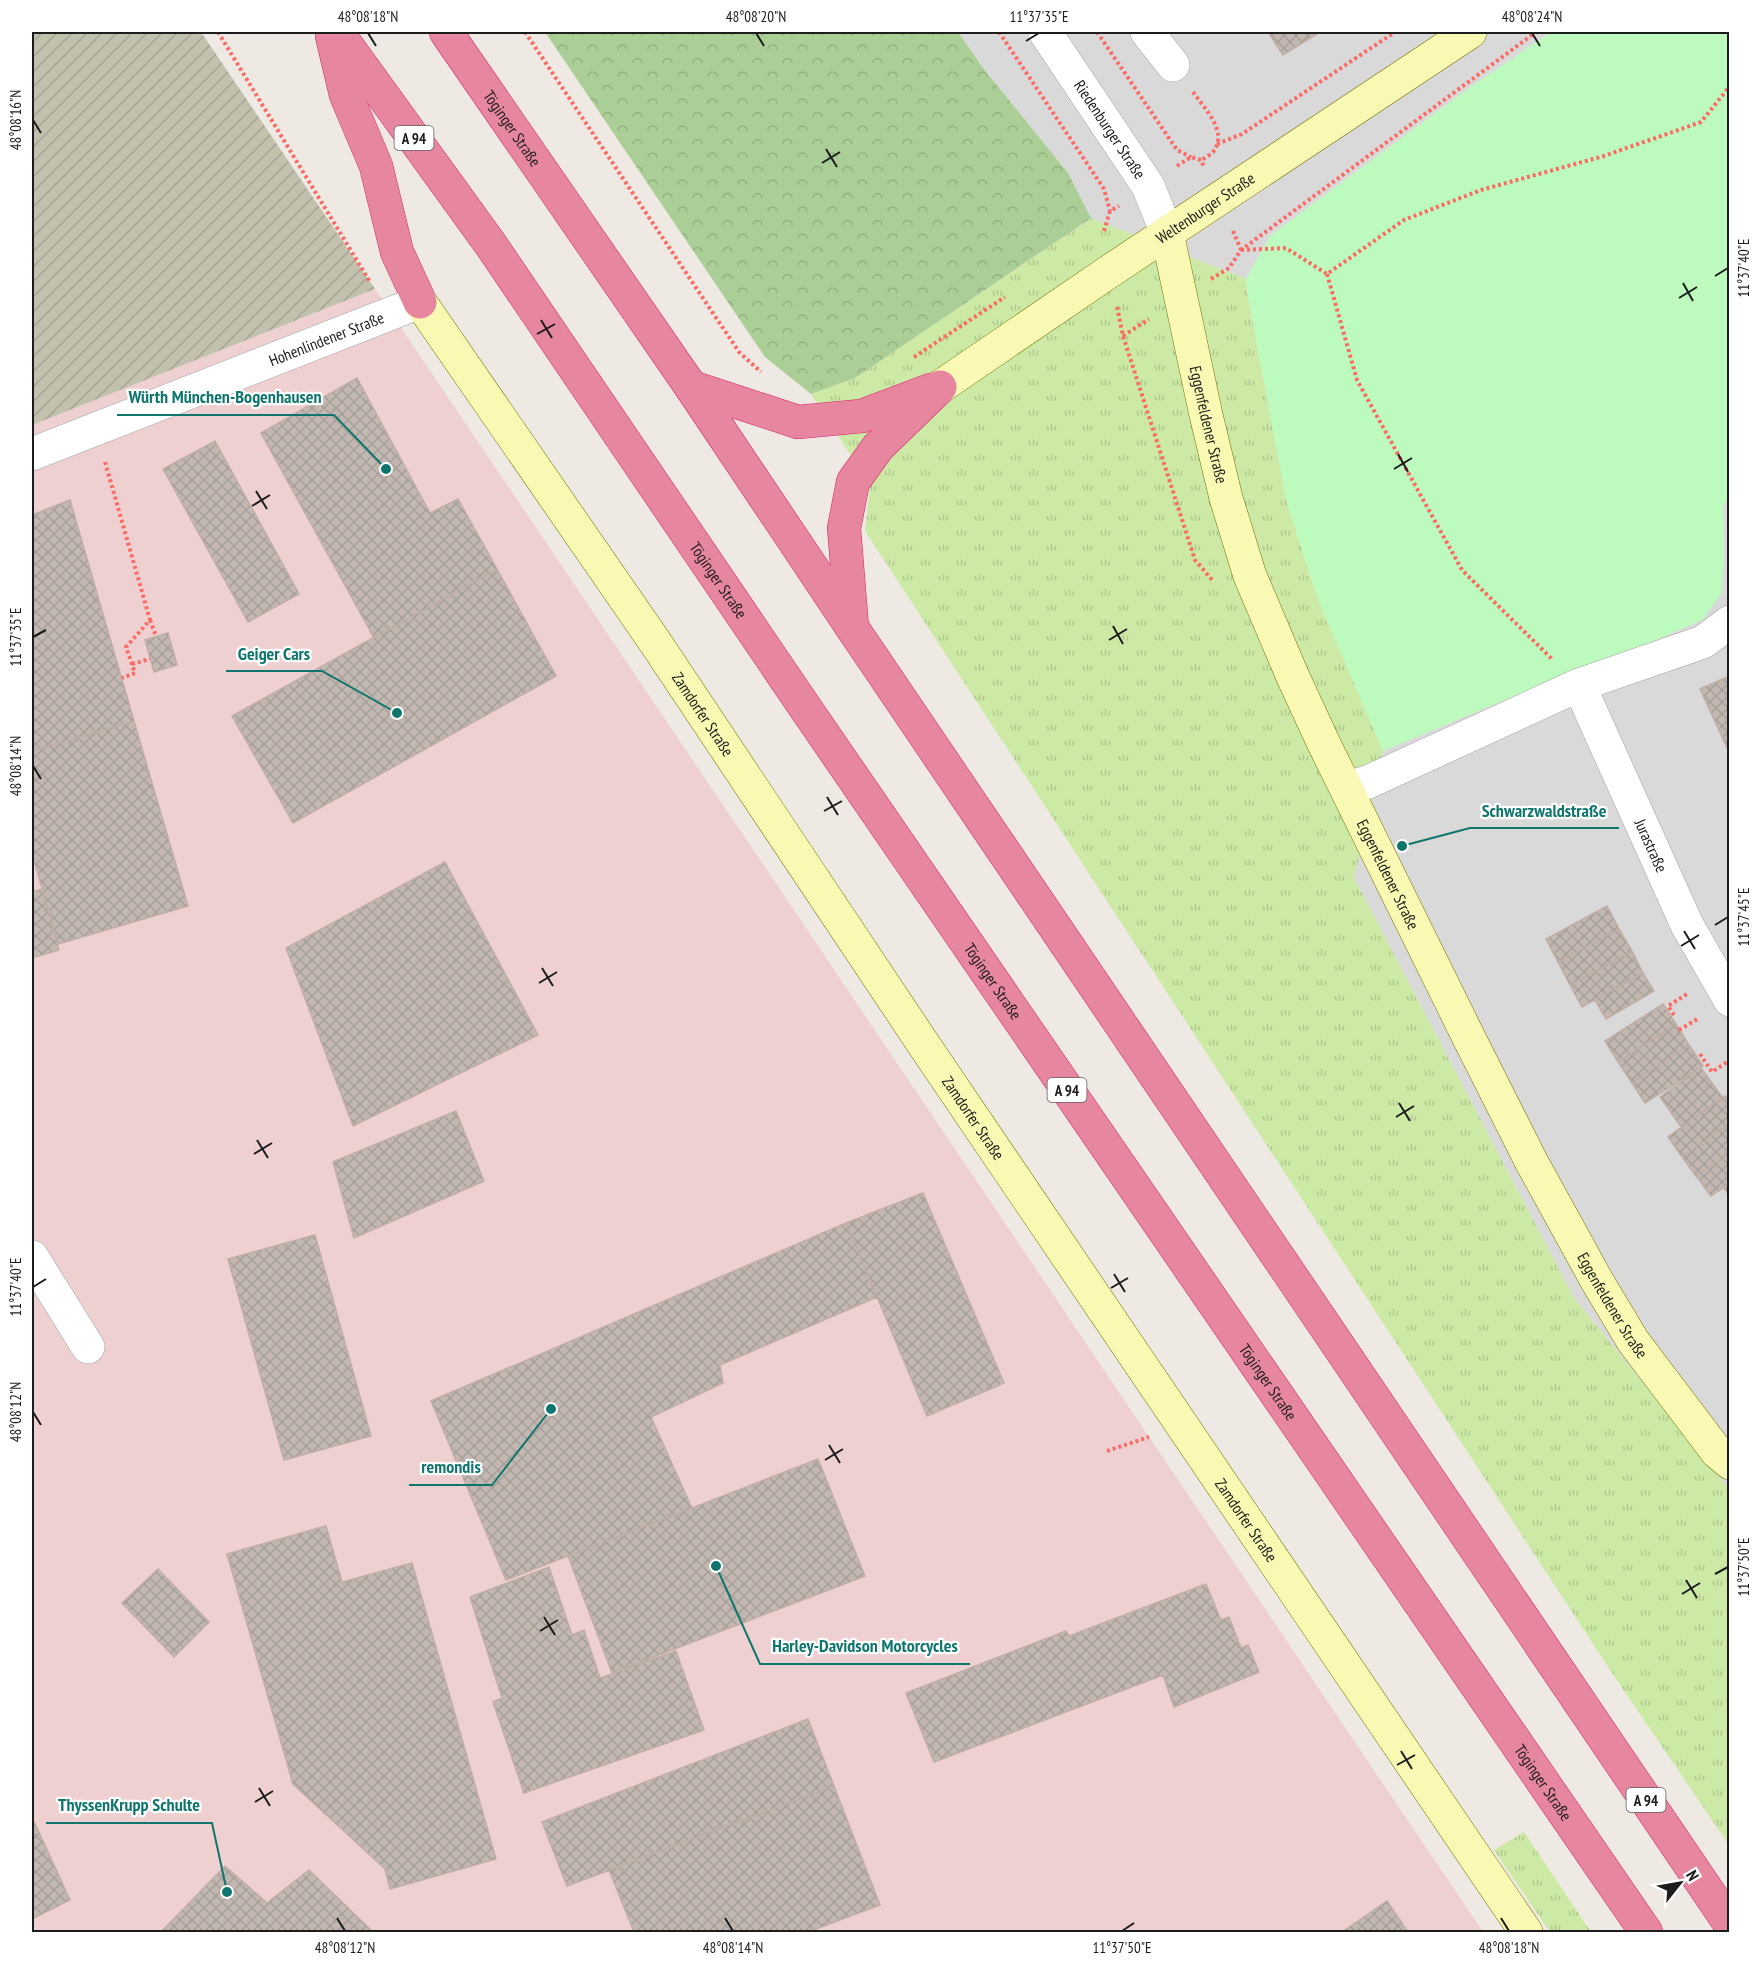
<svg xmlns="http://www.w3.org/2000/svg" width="1761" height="1964" viewBox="0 0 1761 1964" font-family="'PT Sans Narrow',sans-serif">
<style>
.residential{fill:#dad9d9}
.commercial{fill:#efd0d1}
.construction{fill:url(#construction-furrows)}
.grass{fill:url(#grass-tufts)}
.forest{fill:url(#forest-crowns)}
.park{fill:#bcfabd}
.building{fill:url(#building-cross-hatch);stroke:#c0aea4;stroke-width:1.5}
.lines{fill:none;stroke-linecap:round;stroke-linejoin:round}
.street-casing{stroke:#a3a3a3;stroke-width:34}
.secondary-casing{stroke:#6f7303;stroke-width:34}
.highway-casing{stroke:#da216c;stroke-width:34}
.path{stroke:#fc6a65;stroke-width:4;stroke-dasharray:3 3;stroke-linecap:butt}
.street{stroke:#fff;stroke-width:33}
.secondary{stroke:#faf9b3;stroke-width:33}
.highway{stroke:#e7879f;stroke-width:33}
.ticks{fill:none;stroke:#1c1c1c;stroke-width:2}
.labels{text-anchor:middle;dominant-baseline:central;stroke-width:4.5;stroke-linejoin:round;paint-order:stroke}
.shield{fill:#fff;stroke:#606060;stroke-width:1.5}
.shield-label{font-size:15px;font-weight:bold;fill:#1c1c1c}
.street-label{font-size:16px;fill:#1c1c1c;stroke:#fff}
.leader{fill:none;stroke:#0f766e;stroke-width:2}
.callout-dot{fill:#0f766e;stroke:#fff;stroke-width:2}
.callout-label{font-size:18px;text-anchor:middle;font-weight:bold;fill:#0f766e;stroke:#fff;stroke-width:4.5;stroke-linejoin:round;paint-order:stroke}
.neatline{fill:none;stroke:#1c1c1c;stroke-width:2}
.ticks-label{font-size:15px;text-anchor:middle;fill:#1c1c1c}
</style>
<defs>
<pattern id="construction-furrows" width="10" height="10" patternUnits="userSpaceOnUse" patternTransform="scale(1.5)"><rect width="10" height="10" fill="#c2c1ad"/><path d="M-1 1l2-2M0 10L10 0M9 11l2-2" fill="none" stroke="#a6a594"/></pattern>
<pattern id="grass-tufts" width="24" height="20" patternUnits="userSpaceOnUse" patternTransform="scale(1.5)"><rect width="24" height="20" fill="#cceaa6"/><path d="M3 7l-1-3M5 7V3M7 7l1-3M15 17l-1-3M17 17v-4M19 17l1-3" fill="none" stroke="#afc88e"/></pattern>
<pattern id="forest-crowns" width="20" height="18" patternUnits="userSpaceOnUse" patternTransform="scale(1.5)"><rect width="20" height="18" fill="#aace95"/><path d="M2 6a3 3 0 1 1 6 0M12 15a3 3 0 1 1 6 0" fill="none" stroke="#92b080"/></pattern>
<pattern id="building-cross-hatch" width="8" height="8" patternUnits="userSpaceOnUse" patternTransform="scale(1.5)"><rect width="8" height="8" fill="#c2b8b1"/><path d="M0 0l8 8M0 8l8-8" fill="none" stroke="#a69e98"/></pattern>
</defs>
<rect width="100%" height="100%" fill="#eee9e2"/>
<!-- residential -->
<path class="residential" d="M958,32H1551L1465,91L1270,236L1246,279L1091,218L1068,173L983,68Z
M1729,496V1489L1574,1298L1354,878L1383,751L1588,665L1647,644L1721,594L1724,560L1723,506Z"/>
<!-- commercial -->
<path class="commercial" d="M375,289L1483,1932H32V425Z"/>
<!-- construction -->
<path class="construction" d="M32,32H201L375,289L32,425Z"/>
<!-- grass -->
<path class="grass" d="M1091,218L1246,279L1248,296L1286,499L1317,597L1383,751L1354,878L1574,1298L1729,1489V1845L1614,1676L865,531L870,485L811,394L855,378Z
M1524,1832L1591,1932H1550L1494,1850Z"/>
<!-- forest -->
<path class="forest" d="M545,32H958L983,68L1068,173L1091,218L855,378L811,394L765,357Z"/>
<!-- park -->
<path class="park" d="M1551,32H1729L1730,496L1723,506L1724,560L1721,594L1702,620L1647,644L1588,665L1383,751L1317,597L1286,499L1248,296L1246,279L1270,236L1465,91Z"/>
<!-- building -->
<path class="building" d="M1268,32H1320L1283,55Z
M357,378L430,513L458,499L497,569L374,638L261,433Z
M215,441L299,594L248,622L163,469Z
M70,500L134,721L32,751V515Z
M497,569L556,676L293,823L232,716Z
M168,633L177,665L154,672L145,640Z
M1730,676V754L1700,689Z
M134,721L188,906L58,944L32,854V751Z
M445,862L538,1035L353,1126L286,948Z
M42,889L59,950L32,958V892Z
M1607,906L1619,929L1558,962L1546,939Z
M1619,929L1632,951L1570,985L1558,962Z
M1632,951L1643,973L1582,1007L1570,985Z
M1643,973L1654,991L1606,1019L1595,1000Z
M1663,1004L1676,1024L1618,1062L1605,1041Z
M1676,1024L1689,1045L1632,1083L1618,1062Z
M1689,1045L1703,1066L1645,1103L1632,1083Z
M1701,1068L1723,1098L1681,1127L1660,1097Z
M1725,1096L1730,1102V1123L1682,1157L1668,1137Z
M456,1111L484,1181L354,1238L333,1162Z
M1730,1123V1153L1696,1176L1682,1157Z
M1730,1153V1183L1711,1196L1696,1176Z
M1730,1183V1196L1723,1187Z
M923,1193L1004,1383L927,1416L846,1223Z
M846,1223L877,1297L720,1365L723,1383L651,1417L692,1508L506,1580L431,1401Z
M315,1235L371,1436L284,1460L228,1259Z
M818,1459L865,1576L612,1673L568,1556Z
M326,1526L342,1582L412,1563L496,1859L390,1889L385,1869L293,1784L227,1554Z
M549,1567L572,1635L584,1630L600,1678L676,1651L704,1730L524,1793L493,1702L502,1698L470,1597Z
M158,1569L209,1622L174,1657L122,1603Z
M1206,1584L1221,1620L1229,1617L1241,1648L1248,1645L1259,1672L1174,1707L1163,1675L934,1762L906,1693L1066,1631L1069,1636Z
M808,1719L834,1786L567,1886L542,1822Z
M834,1786L880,1905L808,1932H634L609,1870Z
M32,1817L70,1900L32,1919Z
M225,1866L267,1903L309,1870L373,1932H161Z
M1387,1901L1408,1932H1342Z"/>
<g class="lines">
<defs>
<g id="street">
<path id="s1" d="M1045,32L1148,186L1167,233"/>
<path d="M1147,32L1173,65"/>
<path id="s2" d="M32,454L420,302"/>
<path id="s3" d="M1579,685L1687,925L1730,1000"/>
<path d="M1346,788L1368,782L1579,685L1703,642L1730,622"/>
<path d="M32,1257L88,1347"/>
</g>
<g id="secondary">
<path id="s4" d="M1167,233L1206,415L1226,498L1250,576L1293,677L1324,744L1468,1036L1531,1161L1597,1281L1633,1341L1717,1452L1730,1463"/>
<path id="s5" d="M420,302L655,642L926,1048L1526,1932"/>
<path id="s6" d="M940,387L1110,271L1470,32"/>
</g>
<g id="highway">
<path id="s7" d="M337,32L491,245L804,706L1646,1932"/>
<path id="s8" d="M446,32L691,387L853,629L1730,1924"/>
<path d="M332,36L346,95L376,166L397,252L420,302"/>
<path d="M691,387L798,422L862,416L931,390"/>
<path d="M852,627L844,528L853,482L878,447L940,387"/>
</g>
</defs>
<!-- street casing -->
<use href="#street" class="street-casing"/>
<!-- secondary casing -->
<use href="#secondary" class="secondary-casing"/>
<!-- highway casing -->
<use href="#highway" class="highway-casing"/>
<!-- path -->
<path class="path" d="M218,32L370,282
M525,32L739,352L761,372
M999,32L1104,189L1110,211
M1097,32L1177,150L1191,157
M1193,92C1204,108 1229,132 1213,152C1210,155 1205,158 1201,160
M1217,144L1242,134L1395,32
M1177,166L1191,157L1201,160L1204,167
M1104,231L1110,211L1119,206
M1233,231L1241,250
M1241,250L1286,248L1327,274L1404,220L1481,190L1604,156L1701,122L1730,86
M1327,274L1357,380L1462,570L1553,660
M1211,279L1229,268L1241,250L1536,32
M1117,307L1123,336L1195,560L1213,581
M1123,336L1149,319
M914,357L1005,297
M105,462L150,620L126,647L135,673L122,678
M150,620L156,636
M132,664L150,659
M1674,1015L1668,1006L1687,994
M1679,1030L1699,1018
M1700,1054L1712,1072L1730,1060
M1107,1451L1149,1437"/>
<!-- street -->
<use href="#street" class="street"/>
<!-- secondary -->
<use href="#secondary" class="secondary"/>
<!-- highway -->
<use href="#highway" class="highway"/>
</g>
<!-- ticks -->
<path class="ticks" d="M368,33L376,46M756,33L764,46M1532,33L1540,46M1026,41L1039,33M33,120L41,133M826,149L837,167M822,163L840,152M1715,276L1728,268M1683,283L1693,301M1679,298L1697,287M541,320L552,338M537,334L555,324M1398,454L1408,472M1394,469L1412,458M256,491L267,509M252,506L270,495M1113,626L1123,644M33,637L46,630M1109,640L1127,629M33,766L41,779M827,797L838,815M824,811L842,801M1715,925L1728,917M1684,931L1695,949M1681,946L1699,935M542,968L553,986M539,983L557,972M1399,1103L1410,1121M1396,1117L1414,1106M257,1140L268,1158M254,1154L272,1143M1114,1274L1125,1292M33,1287L46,1279M1111,1288L1128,1278M33,1412L41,1425M829,1445L840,1463M825,1460L843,1449M1715,1574L1728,1567M1686,1580L1697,1598M1682,1594L1700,1583M544,1617L555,1635M540,1631L558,1620M1401,1751L1412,1769M1397,1765L1415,1755M259,1788L270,1806M255,1802L273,1791M337,1918L345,1931M725,1918L733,1931M1501,1918L1509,1931M1122,1931L1134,1923"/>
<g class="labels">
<!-- shield labels -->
<g class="shield">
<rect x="394.5" y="126" width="39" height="24" rx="4.5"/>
<rect x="1047.5" y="1078" width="39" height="24" rx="4.5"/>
<rect x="1626.5" y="1788" width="39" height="24" rx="4.5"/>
</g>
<g class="shield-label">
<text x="414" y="138">A 94</text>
<text x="1067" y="1090">A 94</text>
<text x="1646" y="1800">A 94</text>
</g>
<!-- street labels -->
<g class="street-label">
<text stroke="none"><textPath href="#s8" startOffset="117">Töginger Straße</textPath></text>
<text stroke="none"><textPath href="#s1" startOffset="117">Riedenburger Straße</textPath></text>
<text stroke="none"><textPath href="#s6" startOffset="320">Weltenburger Straße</textPath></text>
<text stroke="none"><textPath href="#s2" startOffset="316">Hohenlindener Straße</textPath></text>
<text stroke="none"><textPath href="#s4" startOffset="196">Eggenfeldener Straße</textPath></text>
<text stroke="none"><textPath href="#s7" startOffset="668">Töginger Straße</textPath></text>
<text stroke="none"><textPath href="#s5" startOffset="500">Zamdorfer Straße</textPath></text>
<text stroke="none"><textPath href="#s3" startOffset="176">Jurastraße</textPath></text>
<text stroke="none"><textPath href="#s4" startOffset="682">Eggenfeldener Straße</textPath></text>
<text stroke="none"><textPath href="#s7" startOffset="1154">Töginger Straße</textPath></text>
<text stroke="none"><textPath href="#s5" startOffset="986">Zamdorfer Straße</textPath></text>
<text stroke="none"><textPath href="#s4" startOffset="1168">Eggenfeldener Straße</textPath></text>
<text stroke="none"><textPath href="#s7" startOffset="1640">Töginger Straße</textPath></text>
<text stroke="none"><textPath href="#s5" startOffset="1472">Zamdorfer Straße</textPath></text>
<text stroke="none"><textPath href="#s7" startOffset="2126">Töginger Straße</textPath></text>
</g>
</g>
<!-- callouts -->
<path class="leader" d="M386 469L334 415H117M397 713L322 671H226M1402 846L1470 828H1619M551 1409L492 1485H409M716 1566L760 1664H970M227 1892L212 1823H46"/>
<g class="callout-dot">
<circle cx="386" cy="469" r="6"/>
<circle cx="397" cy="713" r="6"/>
<circle cx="1402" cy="846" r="6"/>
<circle cx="551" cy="1409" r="6"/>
<circle cx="716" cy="1566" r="6"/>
<circle cx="227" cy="1892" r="6"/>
</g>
<g class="callout-label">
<text x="225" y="403">Würth München-Bogenhausen</text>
<text x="274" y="660">Geiger Cars</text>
<text x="1544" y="817">Schwarzwaldstraße</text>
<text x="451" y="1473">remondis</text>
<text x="865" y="1652">Harley-Davidson Motorcycles</text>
<text x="129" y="1811">ThyssenKrupp Schulte</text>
</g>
<!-- border -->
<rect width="1761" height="1964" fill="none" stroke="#ffffff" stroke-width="66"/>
<!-- north arrow -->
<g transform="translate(1680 1883) rotate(59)" stroke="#ffffff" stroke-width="4.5" paint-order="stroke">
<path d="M0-4.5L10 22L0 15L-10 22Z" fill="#1c1c1c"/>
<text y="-9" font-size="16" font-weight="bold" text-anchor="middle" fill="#1c1c1c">N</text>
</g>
<rect x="33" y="33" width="1695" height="1898" class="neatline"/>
<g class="ticks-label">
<text x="368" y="22">48°08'18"N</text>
<text x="756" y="22">48°08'20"N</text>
<text x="1039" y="22">11°37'35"E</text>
<text x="1532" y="22">48°08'24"N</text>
<text transform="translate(16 120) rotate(-90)" y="5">48°08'16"N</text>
<text transform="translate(1744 268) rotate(-90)" y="5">11°37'40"E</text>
<text transform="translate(16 637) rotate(-90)" y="5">11°37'35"E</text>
<text transform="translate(16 766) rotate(-90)" y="5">48°08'14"N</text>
<text transform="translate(1744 917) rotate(-90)" y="5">11°37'45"E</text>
<text transform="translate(16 1287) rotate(-90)" y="5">11°37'40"E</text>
<text transform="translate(16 1412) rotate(-90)" y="5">48°08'12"N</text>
<text transform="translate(1744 1567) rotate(-90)" y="5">11°37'50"E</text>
<text x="345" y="1953">48°08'12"N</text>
<text x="733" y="1953">48°08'14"N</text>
<text x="1122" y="1953">11°37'50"E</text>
<text x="1509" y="1953">48°08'18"N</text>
</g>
</svg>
